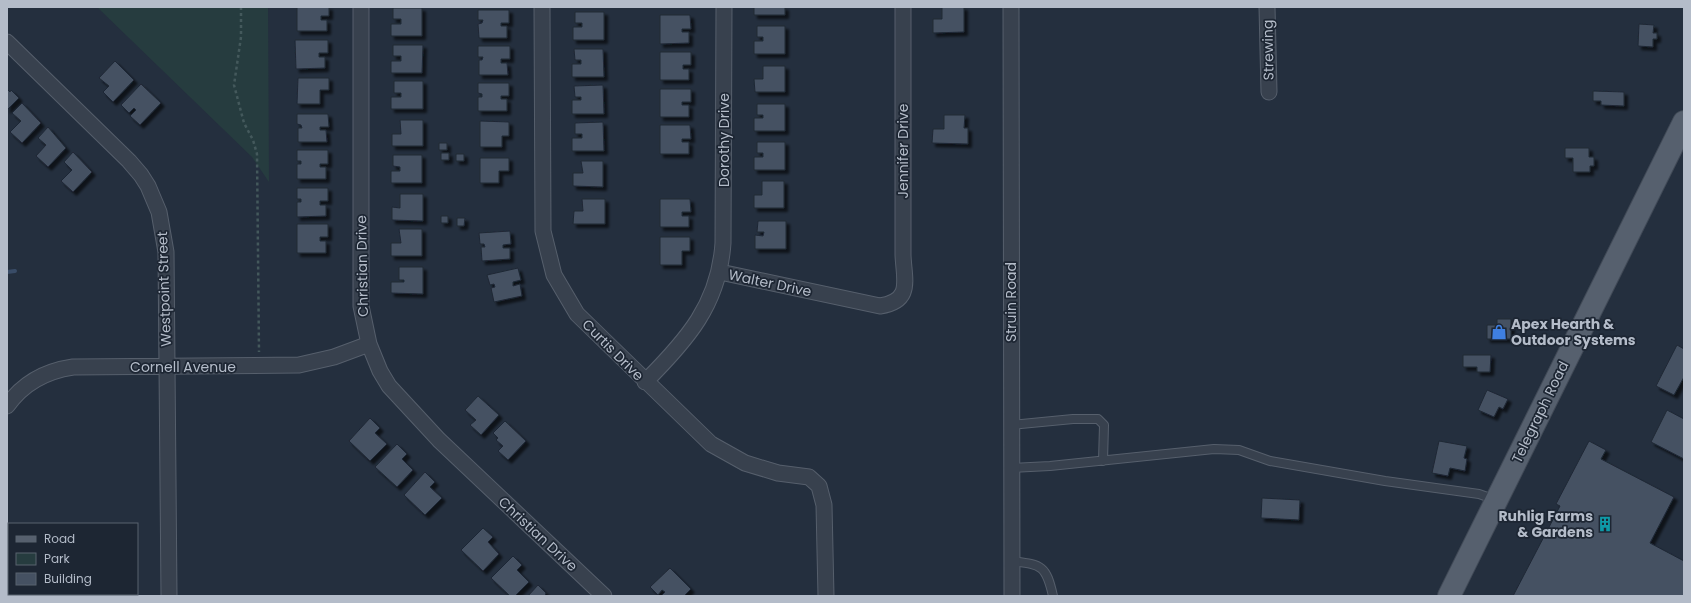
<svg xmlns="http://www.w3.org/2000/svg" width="1691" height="603" viewBox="0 0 1691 603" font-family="Poppins,sans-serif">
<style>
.park{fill:#263c3f}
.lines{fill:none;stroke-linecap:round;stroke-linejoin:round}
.stream{stroke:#394c67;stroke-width:4}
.building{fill:#455162;stroke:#1f2835;filter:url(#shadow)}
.service-casing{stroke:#565f6c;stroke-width:10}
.minor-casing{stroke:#565f6c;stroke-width:17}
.primary-casing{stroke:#414a57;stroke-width:24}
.path{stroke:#44595c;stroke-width:2.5;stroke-dasharray:3 3;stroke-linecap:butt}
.service{stroke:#38414e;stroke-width:8}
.minor{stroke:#38414e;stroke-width:15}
.primary{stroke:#56606e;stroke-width:22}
.labels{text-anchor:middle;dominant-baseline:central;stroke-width:3.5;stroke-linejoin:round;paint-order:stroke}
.street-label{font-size:14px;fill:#b4bcc9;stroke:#1d2633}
.poi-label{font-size:14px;font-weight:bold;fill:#b4bcc9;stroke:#1d2633;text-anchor:start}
</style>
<defs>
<filter id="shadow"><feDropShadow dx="3.5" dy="3.5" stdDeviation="1" flood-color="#0009"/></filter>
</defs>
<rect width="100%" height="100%" fill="#242f3e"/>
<!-- park -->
<path class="park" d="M97,7H268L269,182L252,157Z"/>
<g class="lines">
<!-- stream -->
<path class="stream" d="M7,272L15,271"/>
</g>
<!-- building -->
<path class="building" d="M297,7H329V16H321V20H327V31H297Z
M754,7H785V15H754Z
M942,7H964V32L933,33V19H942Z
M393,8H422V36H391V24H401V19H393Z
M478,10H509V23H501V26H507V38H479L478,24L482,23L483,20H478Z
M575,12H604V40H573V27H582V23H575Z
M660,15H690L691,29H682V32H689V43L660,44Z
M1639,24L1654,25L1653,33H1657V39H1653V47L1638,46Z
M757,26H785V54H754V41H763V37H757Z
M295,40H328V53H319V57H325V68L296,69Z
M393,45H423L422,73H391V61H401V56H393Z
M478,46H510V59H501V63H507L508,75H479V60H482L483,57H478Z
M574,49H603L604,77H572V64H581V60H575Z
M660,52H691V65H683V69H689V80H660Z
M115,61L134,80L113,102L103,92L109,86L99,78Z
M763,66H785V92H755L754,79H763Z
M298,78H329V90H320V104H297Z
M394,81H423V109H391V97H401V93H394Z
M478,83H509V96H501V99H507V111H478V97H482V94L478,93Z
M141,84L161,103L140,125L130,116L136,110L134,108L129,113L121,105Z
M603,85L604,114H572V100H581V97H575L574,86Z
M7,89L10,92L11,90L19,98L7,110Z
M660,89H691V102H682V105H689V117H660Z
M1593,91L1624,92V106L1601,105V101H1593Z
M22,103L41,123L22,143L10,132L21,121L12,113Z
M757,104H785V131H754V118H763V115H757Z
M297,114H328L329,127H320V130H326L327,142H298V128H302L301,125L297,124Z
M944,115H965L964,128H968V144L932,143L933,129H944Z
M400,120H423V146H392V134H401Z
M480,121L509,122V136H502V147H480Z
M603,122L604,151H572V138H582V134H575V123Z
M660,125H690L691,139H682V142H689V154H660Z
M48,127L66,148L48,167L36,156L46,145L38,138Z
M757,142H785V170H754V157H763V153H757Z
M439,143H447V150H439Z
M1565,148H1589V157H1594V166H1590V172H1573V158H1565Z
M297,150H328V164H320V167H326V179H297V164H301V161H297Z
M73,152L92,172L73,192L61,181L72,170L64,162Z
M441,153H449V160H441Z
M456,154H464V161H456Z
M393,155H422V183H391V171H400V167L393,166Z
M480,158H509V171H499V183H480Z
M581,161H603V187L573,186V173H583Z
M762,181H784V208H754V195H762Z
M297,188H328V201H320V205H326V216L297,217V202H301V199H297Z
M400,194H423V221L392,220V207L400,208Z
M582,199H605V224H573L574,211H583Z
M660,199H690L691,212H682V216H689V227H660Z
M441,216H448V223H441Z
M457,218H465L464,226H457Z
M758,221H786V249H755V235L763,236L764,232H757Z
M297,224H328V237H320V241H326V253H297Z
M399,229H422V256H391V243H401Z
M510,231L511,244L503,245V248H510V259L482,261L481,247H485L484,244H480L479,233Z
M660,237H690V251H682V265H660Z
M399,267H423V294L391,293V282H404V280H399Z
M518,268L521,280L513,282V286L520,284L522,296L494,302L491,288L495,287L494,284L490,285L487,275Z
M1497,319H1511V339H1487V325H1497Z
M1677,345L1684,349V377L1674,395L1656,386Z
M1463,355H1491L1490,372H1477V367H1463Z
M1487,390L1508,399L1503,409L1499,407L1494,417L1478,410Z
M478,396L499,415L481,435L470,425L476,420L465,410Z
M1667,410L1684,419V459L1651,442Z
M370,418L380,428L375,433L387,444L370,461L349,441Z
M505,421L526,441L508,460L498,451L503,446L496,440L498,438L493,433Z
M1439,441L1467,446L1464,458L1467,459L1465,471L1450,468L1448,476L1432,473Z
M1589,441L1606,450L1601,459L1674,497L1650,543L1684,561V596H1513L1560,506L1556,504Z
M397,444L407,454L402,459L413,470L397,487L375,467Z
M425,472L435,482L430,487L442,498L425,515L404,495Z
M1262,498L1300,500L1299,520L1261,518Z
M483,528L493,537L488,542L499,554L483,571L461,550Z
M513,556L522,565L517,570L529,582L515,596H510L491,578Z
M670,568L691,589L684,596H661L665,592L662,590L658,595L650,587Z
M538,585L546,593L545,596H528Z"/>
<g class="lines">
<defs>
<path id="service" d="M1011,425L1073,419H1098L1104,425L1103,461
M1011,468L1050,466L1214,449L1239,450L1270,461L1385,481L1479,494L1496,500
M1012,561C1042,565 1046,565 1053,596"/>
<path id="minor" d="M361,7V306L369,344L380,371L389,386L439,440L604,596
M542,7L543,231L554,275L577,314L711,444L745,463L778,473L809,477L819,486L824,505L826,596
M1011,7L1012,596
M1267,7L1269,92
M7,42L129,161L141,175L148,186L159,212L166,252L169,596
M720,272L880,306C913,301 904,280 903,255V7
M645,382C687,340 719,304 723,243L724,7
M7,406C23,383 46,371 73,367L299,365L334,357L369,344"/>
<path id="primary" d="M1449,596L1684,122"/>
</defs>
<!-- service casing -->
<use href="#service" class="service-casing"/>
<!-- minor casing -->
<use href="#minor" class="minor-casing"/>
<!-- primary casing -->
<use href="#primary" class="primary-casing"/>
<!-- path -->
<path class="path" d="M241,7V37L234,85L244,123L253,140L257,154L259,352"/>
<!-- service -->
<use href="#service" class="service"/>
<!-- minor -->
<use href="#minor" class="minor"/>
<!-- primary -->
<use href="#primary" class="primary"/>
</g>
<!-- icons -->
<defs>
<symbol id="shop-bare" viewBox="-9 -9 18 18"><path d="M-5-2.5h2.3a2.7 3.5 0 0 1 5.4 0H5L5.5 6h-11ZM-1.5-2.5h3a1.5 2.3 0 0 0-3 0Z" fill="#3f7fe0" stroke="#1d2633" stroke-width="2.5" paint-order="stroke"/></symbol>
<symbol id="building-bare" viewBox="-9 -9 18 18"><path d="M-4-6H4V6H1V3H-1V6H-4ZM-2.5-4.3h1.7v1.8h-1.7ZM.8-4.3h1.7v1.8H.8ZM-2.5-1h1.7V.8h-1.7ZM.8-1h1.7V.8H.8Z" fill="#0f9aa8" stroke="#1d2633" stroke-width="2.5" paint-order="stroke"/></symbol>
</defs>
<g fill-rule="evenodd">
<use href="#shop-bare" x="1488" y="321" width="22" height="22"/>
<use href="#building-bare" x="1594" y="513" width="22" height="22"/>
</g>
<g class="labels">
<!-- street labels -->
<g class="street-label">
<text transform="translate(1268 50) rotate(-91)">Strewing</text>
<text transform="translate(724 140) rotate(-90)">Dorothy Drive</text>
<text transform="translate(903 151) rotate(-90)">Jennifer Drive</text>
<text transform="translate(362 266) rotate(-91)">Christian Drive</text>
<text transform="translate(770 283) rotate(12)">Walter Drive</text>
<text transform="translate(164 289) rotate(-92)">Westpoint Street</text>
<text transform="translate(1011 302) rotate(-90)">Struin Road</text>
<text transform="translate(613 350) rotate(45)">Curtis Drive</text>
<text x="183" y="367">Cornell Avenue</text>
<text transform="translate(1540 412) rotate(-64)">Telegraph Road</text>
<text transform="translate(538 534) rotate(43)">Christian Drive</text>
</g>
<!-- poi labels -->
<g class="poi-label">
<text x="1511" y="324">Apex Hearth &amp;<tspan x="1511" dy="16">Outdoor Systems</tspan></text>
<text x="1593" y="516" text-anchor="end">Ruhlig Farms<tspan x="1593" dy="16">&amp; Gardens</tspan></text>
</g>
</g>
<!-- border -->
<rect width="1691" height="603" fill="none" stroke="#b4bcc9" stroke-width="16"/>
<!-- legend -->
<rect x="8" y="523" width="130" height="72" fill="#1d2633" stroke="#59626f"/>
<rect x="16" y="536" width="20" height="6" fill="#56606e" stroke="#59626f"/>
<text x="44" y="543" font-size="12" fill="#b4bcc9">Road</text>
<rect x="16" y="553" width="20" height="12" fill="#263c3f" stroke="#59626f"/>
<text x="44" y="563" font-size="12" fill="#b4bcc9">Park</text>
<rect x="16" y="573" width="20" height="12" fill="#455162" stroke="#59626f"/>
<text x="44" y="583" font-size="12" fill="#b4bcc9">Building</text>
</svg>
